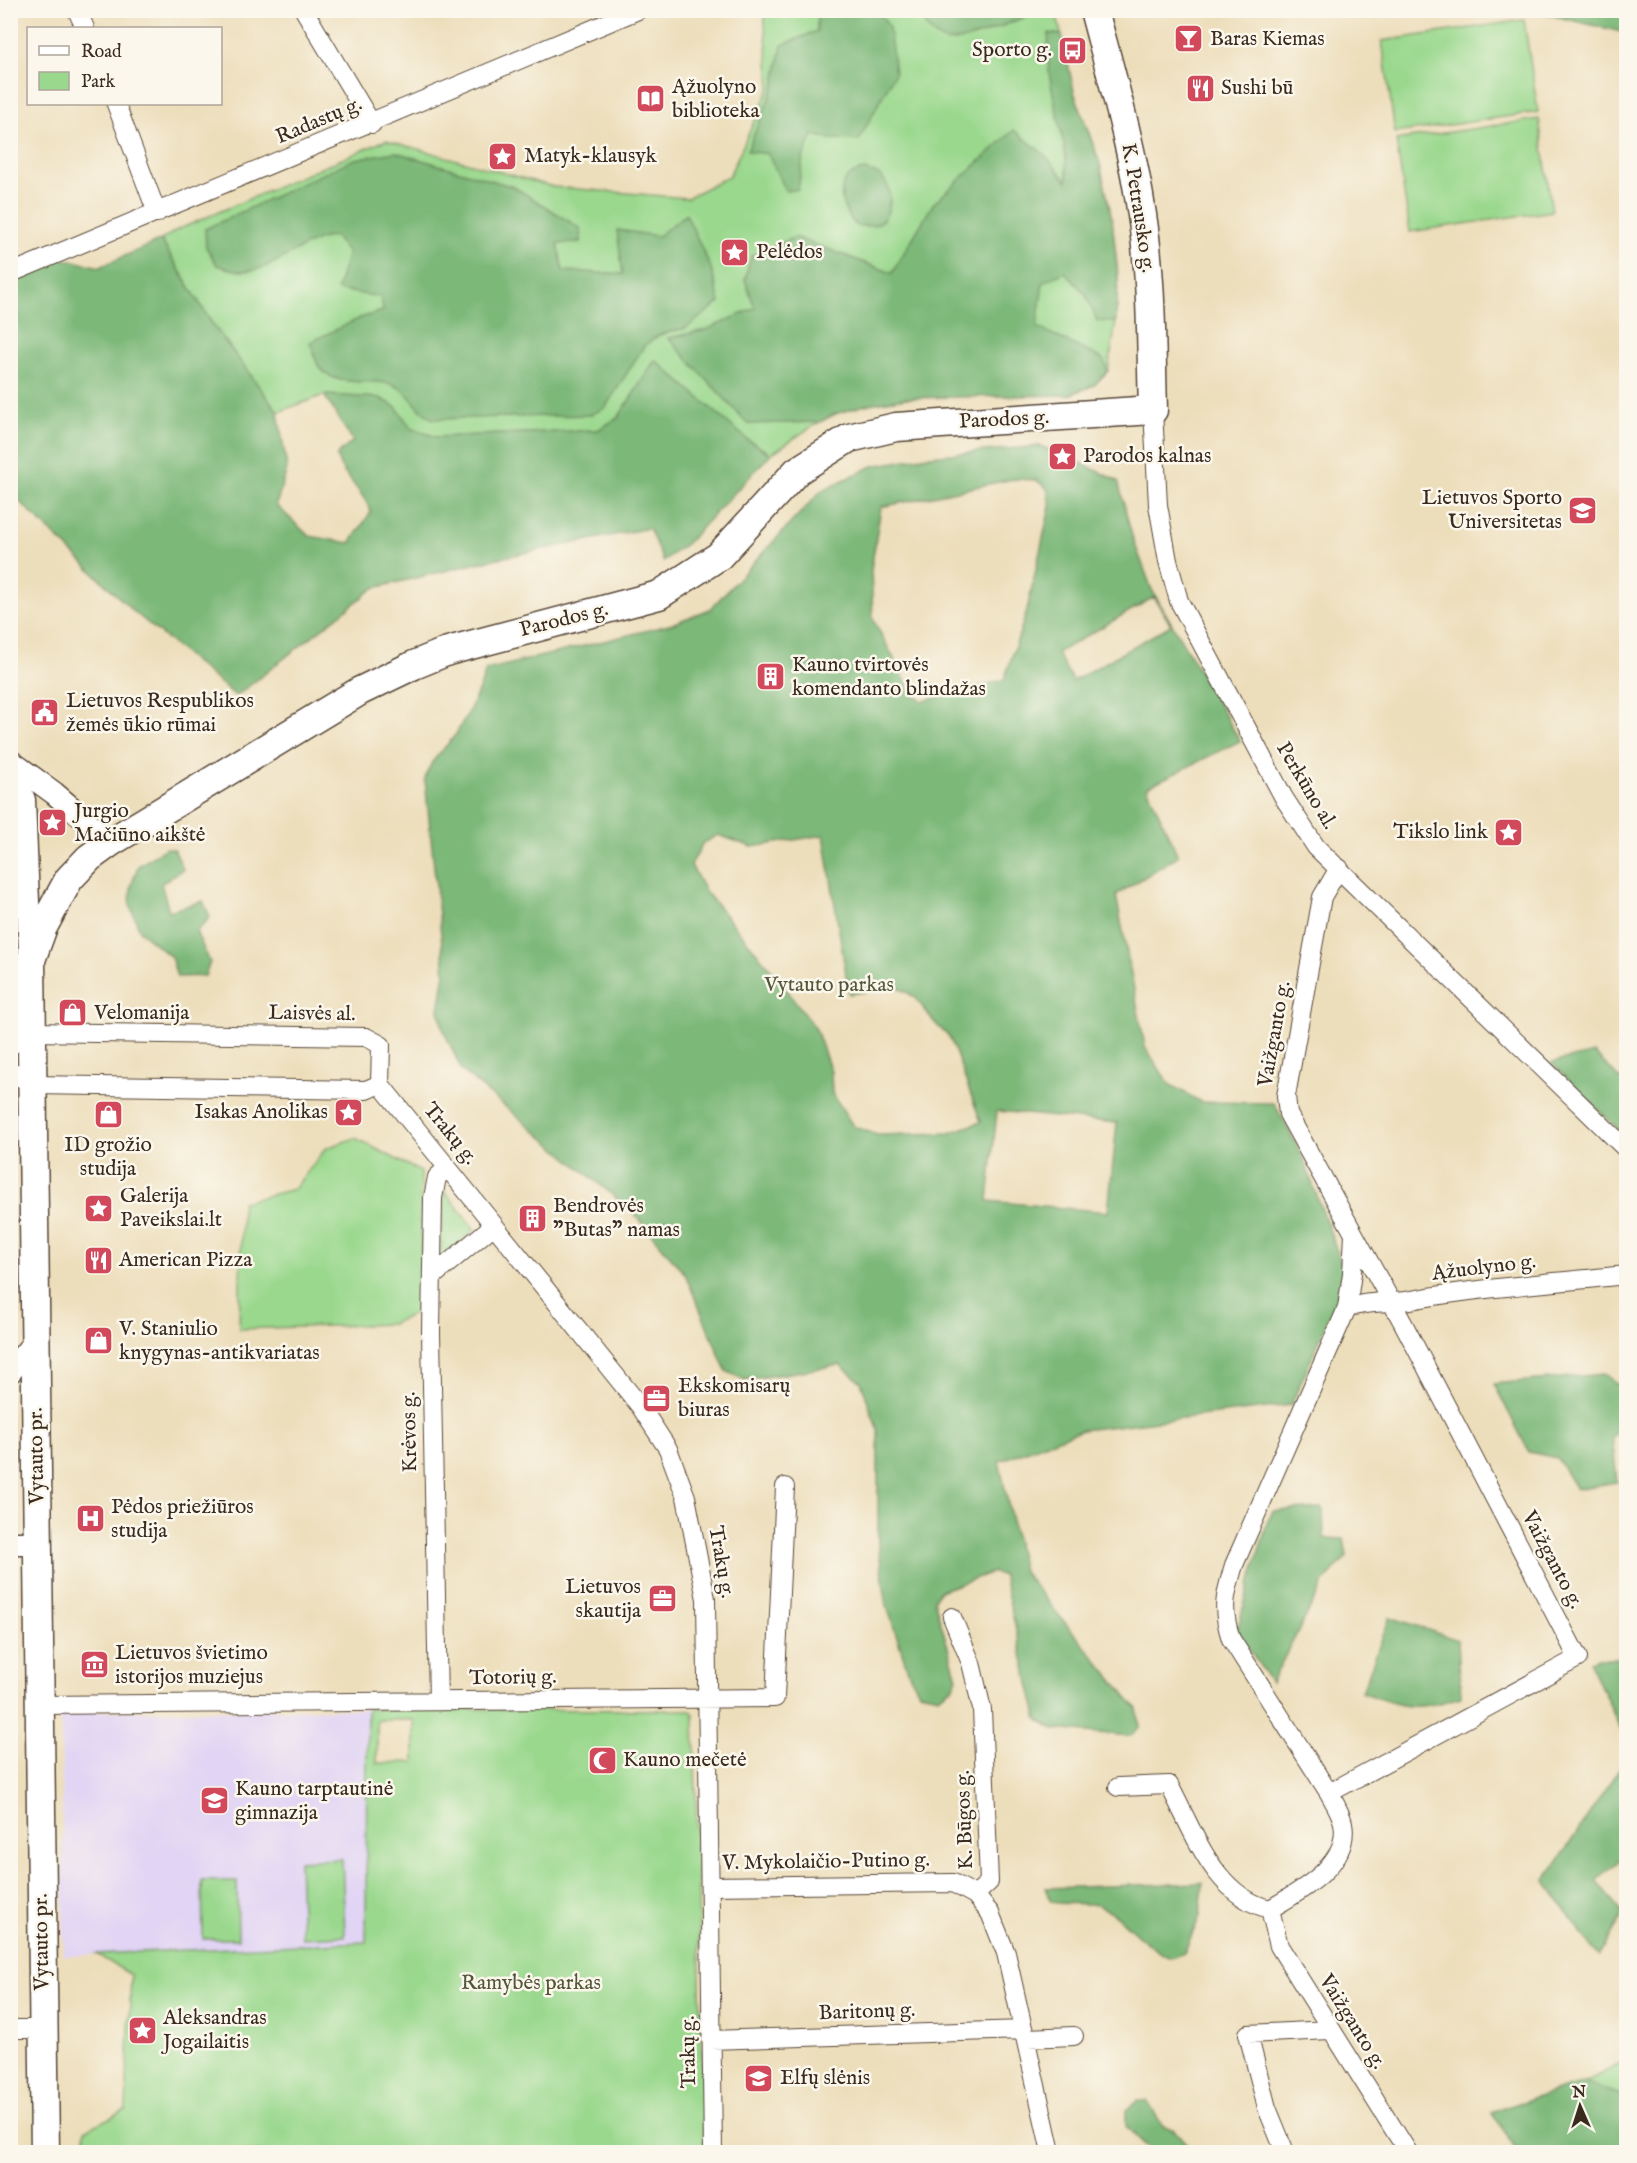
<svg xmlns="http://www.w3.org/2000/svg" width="1637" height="2163" viewBox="0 0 1637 2163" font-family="'IM FELL English',serif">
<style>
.built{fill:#e1d4f4}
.green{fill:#9ad88d;stroke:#6a8156;stroke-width:1.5;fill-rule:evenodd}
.forest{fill:#7bb878;stroke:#5b714b;stroke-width:1.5;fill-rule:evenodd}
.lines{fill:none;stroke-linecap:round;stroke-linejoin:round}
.minor-casing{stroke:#564536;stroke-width:20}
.tertiary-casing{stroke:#564536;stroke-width:25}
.primary-casing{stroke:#564536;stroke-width:31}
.minor{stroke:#fff;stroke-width:18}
.tertiary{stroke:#fff;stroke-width:22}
.primary{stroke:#fff;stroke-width:28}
.labels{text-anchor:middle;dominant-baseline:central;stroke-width:5;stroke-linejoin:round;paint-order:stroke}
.poi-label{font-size:21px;fill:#3b2a1e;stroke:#fbf7ec;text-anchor:start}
.street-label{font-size:21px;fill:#3b2a1e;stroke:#fbf7ec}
.park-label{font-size:21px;fill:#53563a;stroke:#fbf7ec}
</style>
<rect width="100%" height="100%" fill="#fbf7ec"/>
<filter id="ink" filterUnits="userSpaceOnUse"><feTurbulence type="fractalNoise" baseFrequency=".0167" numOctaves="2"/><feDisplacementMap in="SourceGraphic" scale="12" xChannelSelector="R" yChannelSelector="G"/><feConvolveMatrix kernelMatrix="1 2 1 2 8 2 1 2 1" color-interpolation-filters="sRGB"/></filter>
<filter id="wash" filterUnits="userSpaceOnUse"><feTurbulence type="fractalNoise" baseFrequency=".008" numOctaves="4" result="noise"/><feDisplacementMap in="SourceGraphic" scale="24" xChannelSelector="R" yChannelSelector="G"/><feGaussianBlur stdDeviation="1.35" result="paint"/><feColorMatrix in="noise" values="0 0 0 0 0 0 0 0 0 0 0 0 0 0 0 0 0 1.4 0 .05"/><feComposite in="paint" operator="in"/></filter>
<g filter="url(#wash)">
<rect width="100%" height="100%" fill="#eddebb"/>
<!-- built -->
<path class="built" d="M367,1709L366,1942L64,1956L61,1712Z"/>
<!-- green -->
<path class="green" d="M764,11H1056L1074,92L1100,164L1112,219L1118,277L1116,322L1108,371L1094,385L1069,395C1002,396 893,388 833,415C811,425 791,441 771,454L748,440L655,361L618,418L598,430L436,437L411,428L396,407L380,398L324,395L278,412L211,322L161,240L177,230L386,140L554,187L687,198L729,176L770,87Z
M1524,20L1538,112L1395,133L1382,41Z
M1539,119L1552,211L1410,232L1396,140Z
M355,1138L421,1172V1310L392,1324L239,1329L242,1202L294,1189L326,1148Z
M444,1190L475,1230L443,1256L440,1254Z
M367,1709L690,1710L694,1714L704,2152H85V2130L126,2110L131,1975L96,1954L366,1942ZM377,1720H414V1762L377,1763Z
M342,1859L345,1936L302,1938L299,1861Z
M202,1881H237L238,1939H203Z
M1626,2061V2127L1585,2082Z"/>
<!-- forest -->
<path class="forest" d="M817,11H878L889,27L895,73L859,140L830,139L813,135L803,158L798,189L786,191L768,154L747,151L774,87L782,45L817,31Z
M915,11H1031L1023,18C1006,24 961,45 945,41C931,37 923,21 915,11Z
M1533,11H1626V33Z
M1049,33L1062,35L1074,92L1100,164L1112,219L1118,277L1116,322L1097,321L1086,295L1065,272L1043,282L1037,327L1103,359L1108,371L1094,385L1069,395L905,398L869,404L835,414L820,422L748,424L668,338L706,330L755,308L745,280L751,256L795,237L892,273L933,204L1014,130L1045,155L1067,181C1068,132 1042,82 1049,33Z
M395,152L514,187L580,228L581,242L558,244L563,271L623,274L617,230L658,236L686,214L711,268L720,302L686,328L659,335L644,346L605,408L590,415L434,419C416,412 411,390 391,384C368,378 338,389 320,368C315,362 313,349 310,342L360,318L383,311L381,297L337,290L348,253L334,236C301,240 275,272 241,271C233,271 224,267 217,265L206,247L205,229L354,159Z
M865,170C869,172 876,173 879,175C894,185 894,216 877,224C872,226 863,226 857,226C838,209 832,174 865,170Z
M161,240L211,322L278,412L287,469L276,505L309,536L350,543L371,512C364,490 338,473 337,455L353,441L324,395L380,398L396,407L411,428L436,437L598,430L618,418L655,360L748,440L771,454L687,543L663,561L649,528L494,559L374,588L236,696L133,611L16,498L11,500V267L41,254L100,267Z
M1040,446L1075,460L1118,481L1132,536L1152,590L1240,741L1147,787L1178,856L1116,895L1145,1047L1169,1084L1201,1102L1274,1103L1302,1155L1344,1270L1334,1307L1291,1405L1082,1430L999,1461L1023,1572L1137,1709L1140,1726L1131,1736L1054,1729L1038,1720L1003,1576L993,1572L940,1591L934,1599L957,1678L953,1687L939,1696L919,1692L909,1674L886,1603L878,1543V1431L861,1382L840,1365L745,1380L726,1371L685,1274L632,1211L462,1071L443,1029L439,1010L445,973L425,780C428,761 445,749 456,734C469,713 479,693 486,670L669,625L710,609L822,490L873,466L928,456ZM1013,479L1036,480L1047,488L1050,507L1026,614L1004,680L923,701L912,693L873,619L871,570L881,507ZM1154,597L1171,625L1073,681L1057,653ZM718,835L752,847L824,835L849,994L898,987L915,997L934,1022L950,1038L981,1122L949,1133L877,1135L853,1126L832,1093L831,1072L816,1029L774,973L705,891L691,865L703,843ZM997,1111L1117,1123L1108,1212L988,1201Z
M166,848L174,849L183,869L161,884L169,911L203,901L210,917L196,932L210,962L205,976L177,977L171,957L140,931L130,905L131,887L138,866Z
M1594,1053L1626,1085V1137L1551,1063Z
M1604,1374L1626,1390V1432L1612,1436L1617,1482L1576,1489L1557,1458L1529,1452L1494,1384Z
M1323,1508L1324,1538L1344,1539L1347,1556L1324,1582L1271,1683L1237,1630L1267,1523L1273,1511Z
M1390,1617L1458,1640L1461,1697C1414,1711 1407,1709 1362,1692Z
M1598,1658H1626V1741L1589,1661Z
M1624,1761H1626V1855L1596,1880L1623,1914L1600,1955L1592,1948L1545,1881Z
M1203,1883L1200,1916L1184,1953L1171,1958C1143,1947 1128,1919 1100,1906C1089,1901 1055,1906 1051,1901C1048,1898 1047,1891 1045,1888Z
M1585,2082L1626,2097L1624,2126L1626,2127V2152H1518L1491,2112Z
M1137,2101H1147L1162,2125L1174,2130L1194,2152C1152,2153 1155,2158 1126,2126V2110Z"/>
</g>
<g filter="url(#ink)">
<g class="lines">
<defs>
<path id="minor" d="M77,10L85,28
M304,10L372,124
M116,104L157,213
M16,271L638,10
M1153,410L1158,505L1168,561L1179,601L1284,798L1316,847L1626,1149
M1339,868L1322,897L1286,1096L1288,1114L1403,1323L1578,1658L1329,1793C1334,1802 1341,1813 1343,1823C1351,1864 1299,1892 1270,1909L1279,1946L1408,2152
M10,1046L32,1032L366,1037L381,1045L380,1084
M10,1070L32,1085L366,1090L380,1084
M380,1084L640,1406L668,1449L686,1497L706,1599L713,2152
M432,1277L494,1225
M1347,1308C1369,1300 1389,1304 1411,1300C1483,1287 1554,1283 1626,1275
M952,1617L971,1663L982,1709L989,1882L975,1895L990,1913L1006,1953L1051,2152
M438,1701L431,1333L433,1198L437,1177L448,1168
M40,1705L775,1698L785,1487
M1118,1787L1169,1785C1194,1831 1214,1896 1270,1909
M1329,1793L1231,1639C1221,1609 1225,1595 1234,1565L1347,1308L1352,1273L1354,1234
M710,1886L953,1883L975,1895
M10,2029H43
M1027,2038L1074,2036
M711,2040L1024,2030
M1285,2152L1267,2108L1248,2034L1330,2030"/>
<path id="tertiary" d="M10,761L54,793L111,842
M10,763L24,800L30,954
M10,1372L35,1341
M10,1543H38"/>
<path id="primary" d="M45,2152L31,960L43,927L69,879L89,858L111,842L360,691L414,665L448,651L659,595L719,556L797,471L849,438L896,427L1153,410C1151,345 1152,279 1142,215C1132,146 1112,78 1094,10"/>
</defs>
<!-- minor casing -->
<use href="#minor" class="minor-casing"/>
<!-- tertiary casing -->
<use href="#tertiary" class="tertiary-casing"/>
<!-- primary casing -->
<use href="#primary" class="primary-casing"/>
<!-- minor -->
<use href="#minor" class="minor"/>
<!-- tertiary -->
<use href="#tertiary" class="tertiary"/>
<!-- primary -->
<use href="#primary" class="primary"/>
</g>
</g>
<!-- icons -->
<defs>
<symbol id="bar-square" viewBox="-11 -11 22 22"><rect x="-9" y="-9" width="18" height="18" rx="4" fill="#d1495b" stroke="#fbf7ec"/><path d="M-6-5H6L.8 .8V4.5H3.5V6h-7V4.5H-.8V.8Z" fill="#fff"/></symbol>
<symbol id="bus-square" viewBox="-11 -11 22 22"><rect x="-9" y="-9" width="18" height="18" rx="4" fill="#d1495b" stroke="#fbf7ec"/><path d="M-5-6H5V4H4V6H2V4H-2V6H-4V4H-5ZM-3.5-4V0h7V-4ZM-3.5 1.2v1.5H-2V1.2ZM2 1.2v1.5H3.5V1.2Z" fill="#fff"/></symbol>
<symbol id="restaurant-square" viewBox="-11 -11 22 22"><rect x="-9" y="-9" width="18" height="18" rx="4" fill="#d1495b" stroke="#fbf7ec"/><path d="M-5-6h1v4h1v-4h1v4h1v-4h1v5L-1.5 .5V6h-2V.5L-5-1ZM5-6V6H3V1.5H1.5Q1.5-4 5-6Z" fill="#fff"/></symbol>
<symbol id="library-square" viewBox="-11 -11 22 22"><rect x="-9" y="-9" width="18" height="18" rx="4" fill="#d1495b" stroke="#fbf7ec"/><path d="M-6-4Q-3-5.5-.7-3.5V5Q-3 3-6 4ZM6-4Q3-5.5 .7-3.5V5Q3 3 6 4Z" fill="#fff"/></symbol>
<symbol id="sight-square" viewBox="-11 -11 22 22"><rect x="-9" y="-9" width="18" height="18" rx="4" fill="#d1495b" stroke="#fbf7ec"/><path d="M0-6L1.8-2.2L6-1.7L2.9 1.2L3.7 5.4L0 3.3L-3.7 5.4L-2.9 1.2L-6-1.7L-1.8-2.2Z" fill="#fff"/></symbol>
<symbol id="university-square" viewBox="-11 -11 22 22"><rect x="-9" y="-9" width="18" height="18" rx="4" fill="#d1495b" stroke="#fbf7ec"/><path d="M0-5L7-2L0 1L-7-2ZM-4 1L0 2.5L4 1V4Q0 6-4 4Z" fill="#fff"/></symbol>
<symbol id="building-square" viewBox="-11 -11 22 22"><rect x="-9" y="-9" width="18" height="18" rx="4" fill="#d1495b" stroke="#fbf7ec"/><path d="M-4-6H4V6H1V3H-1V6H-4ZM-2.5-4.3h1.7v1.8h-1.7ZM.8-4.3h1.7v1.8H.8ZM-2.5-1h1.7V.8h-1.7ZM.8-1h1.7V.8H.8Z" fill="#fff"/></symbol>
<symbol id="civic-square" viewBox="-11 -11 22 22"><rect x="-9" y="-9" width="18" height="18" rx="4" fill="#d1495b" stroke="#fbf7ec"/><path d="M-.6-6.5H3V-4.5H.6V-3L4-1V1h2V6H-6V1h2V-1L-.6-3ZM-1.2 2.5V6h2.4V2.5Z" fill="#fff"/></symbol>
<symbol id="shop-square" viewBox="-11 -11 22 22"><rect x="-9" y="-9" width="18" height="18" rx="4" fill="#d1495b" stroke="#fbf7ec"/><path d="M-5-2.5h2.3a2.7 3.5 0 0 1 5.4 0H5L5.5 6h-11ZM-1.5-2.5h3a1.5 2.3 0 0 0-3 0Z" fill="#fff"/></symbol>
<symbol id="office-square" viewBox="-11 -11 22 22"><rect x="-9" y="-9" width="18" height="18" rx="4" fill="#d1495b" stroke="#fbf7ec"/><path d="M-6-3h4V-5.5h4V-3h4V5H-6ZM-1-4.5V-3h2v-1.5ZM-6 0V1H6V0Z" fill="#fff"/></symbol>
<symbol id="hospital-square" viewBox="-11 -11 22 22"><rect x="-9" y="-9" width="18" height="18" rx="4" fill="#d1495b" stroke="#fbf7ec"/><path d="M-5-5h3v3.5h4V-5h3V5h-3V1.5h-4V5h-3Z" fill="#fff"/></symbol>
<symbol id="museum-square" viewBox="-11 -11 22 22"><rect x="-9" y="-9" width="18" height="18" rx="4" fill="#d1495b" stroke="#fbf7ec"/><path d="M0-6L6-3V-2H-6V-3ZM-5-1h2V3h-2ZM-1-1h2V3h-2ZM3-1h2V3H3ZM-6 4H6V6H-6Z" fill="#fff"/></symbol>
<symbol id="mosque-square" viewBox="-11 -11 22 22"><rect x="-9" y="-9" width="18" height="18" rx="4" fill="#d1495b" stroke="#fbf7ec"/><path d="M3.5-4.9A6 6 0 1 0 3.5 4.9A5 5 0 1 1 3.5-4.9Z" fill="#fff"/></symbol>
<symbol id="school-square" viewBox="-11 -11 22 22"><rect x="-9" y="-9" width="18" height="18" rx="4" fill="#d1495b" stroke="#fbf7ec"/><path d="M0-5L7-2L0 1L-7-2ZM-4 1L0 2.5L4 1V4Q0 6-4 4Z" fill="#fff"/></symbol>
</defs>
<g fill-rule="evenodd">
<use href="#bar-square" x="1172" y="22" width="33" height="33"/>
<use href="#bus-square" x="1056" y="34" width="33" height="33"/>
<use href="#restaurant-square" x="1184" y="72" width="33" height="33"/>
<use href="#library-square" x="634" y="82" width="33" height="33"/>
<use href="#sight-square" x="486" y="140" width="33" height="33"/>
<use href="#sight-square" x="718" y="236" width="33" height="33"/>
<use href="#sight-square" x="1046" y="440" width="33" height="33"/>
<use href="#university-square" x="1566" y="494" width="33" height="33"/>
<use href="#building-square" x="754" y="660" width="33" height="33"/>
<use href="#civic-square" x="28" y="696" width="33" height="33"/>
<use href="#sight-square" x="36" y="806" width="33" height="33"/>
<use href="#sight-square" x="1492" y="816" width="33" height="33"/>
<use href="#shop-square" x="56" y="996" width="33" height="33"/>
<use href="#sight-square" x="332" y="1096" width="33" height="33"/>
<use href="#shop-square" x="92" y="1098" width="33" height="33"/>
<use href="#sight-square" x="82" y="1192" width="33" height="33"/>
<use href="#building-square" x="516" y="1202" width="33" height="33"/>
<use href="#restaurant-square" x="82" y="1244" width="33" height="33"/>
<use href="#shop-square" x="82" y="1324" width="33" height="33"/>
<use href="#office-square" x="640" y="1382" width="33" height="33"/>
<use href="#hospital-square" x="74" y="1502" width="33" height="33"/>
<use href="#office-square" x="646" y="1582" width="33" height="33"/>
<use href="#museum-square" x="78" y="1648" width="33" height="33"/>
<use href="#mosque-square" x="586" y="1744" width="33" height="33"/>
<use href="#school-square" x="198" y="1784" width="33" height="33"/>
<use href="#sight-square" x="126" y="2014" width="33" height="33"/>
<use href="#school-square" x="742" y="2062" width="33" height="33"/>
</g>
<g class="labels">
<!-- poi labels -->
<g class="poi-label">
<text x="1210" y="39">Baras Kiemas</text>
<text x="1052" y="50" text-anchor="end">Sporto g.</text>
<text x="672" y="87">Ąžuolyno<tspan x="672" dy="24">biblioteka</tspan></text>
<text x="1221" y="88">Sushi bū</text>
<text x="524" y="156">Matyk-klausyk</text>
<text x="756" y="252">Pelėdos</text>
<text x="1083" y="456">Parodos kalnas</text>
<text x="1562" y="498" text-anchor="end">Lietuvos Sporto<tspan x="1562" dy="24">Universitetas</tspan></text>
<text x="792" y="665">Kauno tvirtovės<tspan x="792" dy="24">komendanto blindažas</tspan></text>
<text x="66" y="701">Lietuvos Respublikos<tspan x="66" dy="24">žemės ūkio rūmai</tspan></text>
<text x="74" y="811">Jurgio<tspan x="74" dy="24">Mačiūno aikštė</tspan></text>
<text x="1488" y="832" text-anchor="end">Tikslo link</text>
<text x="94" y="1013">Velomanija</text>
<text x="328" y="1112" text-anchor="end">Isakas Anolikas</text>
<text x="108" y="1145" text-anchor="middle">ID grožio<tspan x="108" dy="24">studija</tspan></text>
<text x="120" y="1196">Galerija<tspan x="120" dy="24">Paveikslai.lt</tspan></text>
<text x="553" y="1206">Bendrovės<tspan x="553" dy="24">"Butas" namas</tspan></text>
<text x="119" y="1260">American Pizza</text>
<text x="119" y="1329">V. Staniulio<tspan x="119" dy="24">knygynas-antikvariatas</tspan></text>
<text x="678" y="1386">Ekskomisarų<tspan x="678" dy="24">biuras</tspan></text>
<text x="111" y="1507">Pėdos priežiūros<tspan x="111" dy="24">studija</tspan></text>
<text x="641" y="1587" text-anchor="end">Lietuvos<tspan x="641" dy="24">skautija</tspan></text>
<text x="115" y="1653">Lietuvos švietimo<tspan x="115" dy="24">istorijos muziejus</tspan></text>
<text x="623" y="1760">Kauno mečetė</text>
<text x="235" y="1789">Kauno tarptautinė<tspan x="235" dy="24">gimnazija</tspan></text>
<text x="163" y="2018">Aleksandras<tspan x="163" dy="24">Jogailaitis</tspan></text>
<text x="780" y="2078">Elfų slėnis</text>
</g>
<!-- street labels -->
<g class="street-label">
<text transform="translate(319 121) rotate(-23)">Radastų g.</text>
<text transform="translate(1138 208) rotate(81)">K. Petrausko g.</text>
<text transform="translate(1004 420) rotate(-3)">Parodos g.</text>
<text transform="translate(564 620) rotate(-14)">Parodos g.</text>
<text transform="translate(1306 786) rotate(59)">Perkūno al.</text>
<text transform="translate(312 1014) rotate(1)">Laisvės al.</text>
<text transform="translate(1275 1034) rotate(-80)">Vaižganto g.</text>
<text transform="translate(450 1134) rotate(51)">Trakų g.</text>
<text transform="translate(1484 1268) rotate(-7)">Ąžuolyno g.</text>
<text transform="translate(410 1432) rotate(-91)">Krėvos g.</text>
<text transform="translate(37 1456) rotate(-91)">Vytauto pr.</text>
<text transform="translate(1552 1560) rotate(62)">Vaižganto g.</text>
<text transform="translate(721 1562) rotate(80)">Trakų g.</text>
<text transform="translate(513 1678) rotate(-1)">Totorių g.</text>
<text transform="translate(965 1820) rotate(-92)">K. Būgos g.</text>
<text transform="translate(826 1862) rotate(-1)">V. Mykolaičio-Putino g.</text>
<text transform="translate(42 1942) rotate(-91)">Vytauto pr.</text>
<text transform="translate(867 2012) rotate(-2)">Baritonų g.</text>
<text transform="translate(1352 2022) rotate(58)">Vaižganto g.</text>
<text transform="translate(689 2052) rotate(-91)">Trakų g.</text>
</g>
<!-- park labels -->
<g class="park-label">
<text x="829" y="985">Vytauto parkas</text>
<text x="531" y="1983">Ramybės parkas</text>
</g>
</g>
<!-- margin -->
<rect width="1637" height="2163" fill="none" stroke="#fbf7ec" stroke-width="36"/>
<!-- legend -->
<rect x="27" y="27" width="195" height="78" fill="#fbf7ec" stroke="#aea59a" stroke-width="1.5"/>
<rect x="39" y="46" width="30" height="9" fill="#ffffff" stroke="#aea59a" stroke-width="1.5"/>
<text x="81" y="57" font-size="18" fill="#3b2a1e">Road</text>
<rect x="39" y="72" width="30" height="18" fill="#9ad88d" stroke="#aea59a" stroke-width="1.5"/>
<text x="81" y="87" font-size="18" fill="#3b2a1e">Park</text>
<!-- north arrow -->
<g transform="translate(1580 2106) rotate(357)" stroke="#fbf7ec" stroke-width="4.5" paint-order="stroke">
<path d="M0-4.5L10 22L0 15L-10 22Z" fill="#3b2a1e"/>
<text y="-9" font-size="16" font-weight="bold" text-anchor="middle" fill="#3b2a1e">N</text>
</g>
</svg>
